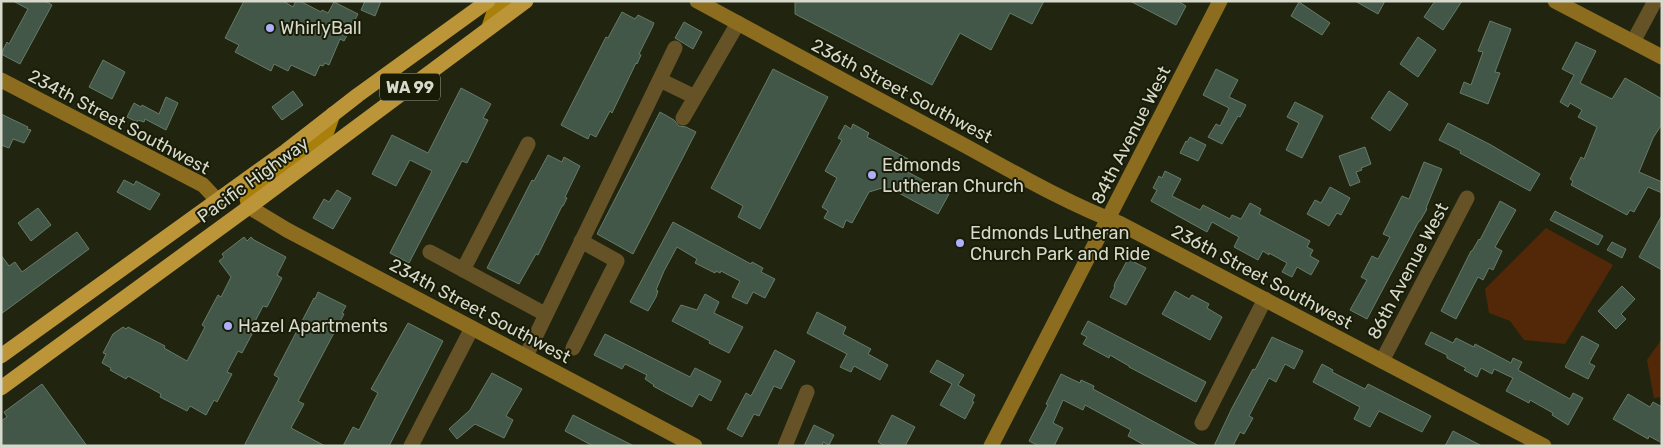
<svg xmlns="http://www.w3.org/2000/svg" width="1663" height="447" viewBox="0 0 1663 447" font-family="Rubik,sans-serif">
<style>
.green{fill:#532809}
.building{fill:#425747;stroke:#657b69}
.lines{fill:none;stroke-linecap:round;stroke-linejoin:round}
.street{stroke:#665227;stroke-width:15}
.secondary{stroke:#8c6c1f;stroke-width:15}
.primary{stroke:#aa800c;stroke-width:15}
.highway{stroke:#bc9539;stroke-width:15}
.poi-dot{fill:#adaffb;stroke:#181c06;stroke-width:2}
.labels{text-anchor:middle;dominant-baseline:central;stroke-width:4;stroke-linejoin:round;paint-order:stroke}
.shield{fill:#181c06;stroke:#9da090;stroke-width:1}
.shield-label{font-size:16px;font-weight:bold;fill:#d6d9cb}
.poi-label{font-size:18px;fill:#d6d9cb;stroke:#181c06;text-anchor:start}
.street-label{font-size:18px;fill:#d6d9cb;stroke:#181c06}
</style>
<rect width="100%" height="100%" fill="#21250f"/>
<!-- green -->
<path class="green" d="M1546,228L1613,265L1565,344L1524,340L1510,321L1489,313L1485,289Z
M1662,339V397L1654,398L1647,360Z"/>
<!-- building -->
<path class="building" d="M13,1H45L52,5L20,64L1,54L7,42L9,44L28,9Z
M244,1H283L293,7L296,1H300L321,12L322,10L328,13L334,2L358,14L344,41L340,39L329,65L325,63L323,66L320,65L315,76L291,65L288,71L274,64L271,71L235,52L239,45L225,38Z
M365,1H381L375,16L361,10Z
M795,1H1044L1032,24L1010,13L991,50L960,33L932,85L795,14Z
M1130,1H1178L1186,6L1176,25Z
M1355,1H1385L1378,14Z
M1435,1H1462L1443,30L1424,17Z
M1299,2L1330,23L1322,35L1291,16Z
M622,12L635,19L638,15L654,23L652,28L639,54L641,55L637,64L636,63L612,113L610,111L596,137L590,134L588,139L561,125L606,37L608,38Z
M1490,21L1511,29L1495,72L1500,73L1488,104L1460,93L1464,82L1471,85L1483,52L1478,51Z
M684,22L702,32L693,49L675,38Z
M1418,37L1436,50L1418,77L1400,64Z
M1576,42L1596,51L1580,83L1612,99L1625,78L1662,99V124L1653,138L1639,172L1662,182V193L1648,187L1634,212L1630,210L1627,215L1571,185L1573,181L1570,179L1581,157L1584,159L1597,127L1578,117L1582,110L1570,103L1568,107L1560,102L1574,75L1562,69Z
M103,60L125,72L112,99L89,87Z
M773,69L828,97L760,229L738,217L743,206L711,188Z
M1216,69L1238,80L1229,97L1246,105L1240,117L1238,116L1222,144L1208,137L1216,124L1220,126L1229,108L1203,95Z
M461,88L491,104L483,118L488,120L467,163L462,161L409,263L390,253L432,171L410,160L396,186L372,174L392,135L428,153Z
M293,91L303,105L282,120L272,107Z
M1389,91L1408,104L1390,131L1371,118Z
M166,97L178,103L166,130L145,119L144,122L138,120L137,122L127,117L134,103L141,107L142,105L159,114Z
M1295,102L1323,116L1302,158L1286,150L1299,123L1287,117Z
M660,112L674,120L679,126L686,127L696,132L633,254L597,234Z
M1,114L28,127L27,129L31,130L24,143L13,139L9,148L1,145Z
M1448,123L1491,145L1540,174L1530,191L1460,153L1461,151L1439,140Z
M853,124L869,133L867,137L908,159L902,169L949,194L938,214L895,191L893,193L882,188L869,192L852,223L846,220L843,228L824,218L828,211L822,207L837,178L825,171L842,140L838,138L845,125L851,129Z
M1190,137L1206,145L1198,161L1180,153L1186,141L1187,142Z
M1365,147L1371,164L1361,168L1362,170L1356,172L1360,182L1350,186L1339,156Z
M548,155L562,162L564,157L580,166L565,197L567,198L563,206H562L538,255L536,254L519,284L487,268L532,180L534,181Z
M1424,162L1442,169L1426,208L1427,209L1420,221H1419L1367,319L1350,310L1367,280L1361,277L1372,256L1378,259L1390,237L1383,234L1402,196L1409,199Z
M1165,171L1181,179L1172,196L1200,210L1203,205L1230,219L1232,215L1241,219L1250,203L1261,209L1259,214L1310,241L1307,247L1313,250L1310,256L1319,261L1311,275L1297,267L1292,277L1282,272L1287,263L1269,253V255L1263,251L1258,260L1234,247L1239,237L1212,222L1207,232L1151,201L1157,190L1153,188L1159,176L1162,178Z
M124,180L134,185L136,181L160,194L150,210L117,192Z
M1330,187L1350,198L1341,215L1337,213L1329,226L1307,214L1315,200L1321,203Z
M337,190L351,198L333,229L313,218L324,199L329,202Z
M1500,201L1516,210L1495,247L1502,251L1493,270L1489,268L1483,280L1478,277L1456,319L1441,311L1471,251H1472L1479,239L1480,240Z
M38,208L51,225L31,241L18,223Z
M1555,211L1603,236L1598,245L1550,220Z
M1662,215V270L1639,257Z
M673,222L751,264L752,262L763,268L761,272L775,279L765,298L753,292L747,304L732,297L740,281L721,271L720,273L716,271L715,273L695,263L697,259L677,247L664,271L656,290L658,291L656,297L648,311L630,302Z
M77,232L89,249L1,314V255L9,266L15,262L22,272Z
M244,237L247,241L251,237L254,240L286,257L277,275L282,278L267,307L263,306L249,333L252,334L242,353L238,351L227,372L232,374L217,402L214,400L206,415L190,406L187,411L160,397L161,394L128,376L126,379L110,370L111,368L102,363L106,354L103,353L113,334L123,327L126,329L128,327L165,346L164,348L187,361L205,327L202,325L218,295L221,297L231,277L219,261L224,257L222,254Z
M1612,242L1626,249L1622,258L1607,250Z
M1128,259L1146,268L1126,305L1110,297L1115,287H1114L1115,283Z
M1622,286L1635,299L1621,314L1626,319L1616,329L1598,311Z
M1175,291L1189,299L1192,295L1209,304L1207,308L1222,317L1210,340L1162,314Z
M318,292L346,306L342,313L344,314L298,401L304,404L291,428L325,446H244L279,378L274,375L314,298L315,299Z
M705,294L719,302L714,313L743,327L729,353L709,343L710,341L672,321L681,305L697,310Z
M817,312L846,327L843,334L871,349L868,354L888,365L880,380L854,366L851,372L840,367L847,354L807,333Z
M1088,321L1206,382L1196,402L1129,367V366L1110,355L1109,358L1083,344L1087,337L1081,334Z
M408,323L443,341L389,446H343L353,427L359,430L378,393L371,389Z
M1431,332L1453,343L1456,338L1474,347L1475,344L1511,363L1513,358L1522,362L1518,370L1570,399L1573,393L1583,398L1568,425L1552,415L1553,413L1530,400L1529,403L1506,391L1513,378L1494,369L1492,374L1481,368L1477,377L1464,370L1466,368L1447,358V355L1425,344Z
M605,334L690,377L695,368L721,381L711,401L699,394L692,407L653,386L654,385L645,379L647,375L625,364L622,369L594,355Z
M1582,336L1599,345L1589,363L1595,366L1588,379L1565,367Z
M1272,337L1303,351L1294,369L1285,364L1276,382L1269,378L1249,416L1253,418L1244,434L1240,432L1233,446H1214L1232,408L1253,369L1255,370Z
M775,350L795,361L781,389L774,386L759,416L754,414L742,437L727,429L746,393L751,396Z
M937,360L964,375L958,385L975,395L972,401L974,402L965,419L940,405L952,384L930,372Z
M1322,364L1333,370L1332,372L1365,389L1368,384L1431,416L1422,432L1379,411L1370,427L1354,419L1360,407L1313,382Z
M492,373L522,389L506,416L513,420L504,438L475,424L457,439L449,429L470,410Z
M1061,374L1080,383L1081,380L1094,386L1093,389L1199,446H1146L1128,436L1131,430L1085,405L1083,410L1063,400L1053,423L1063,428L1054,446H1039L1029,441L1048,405L1046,404Z
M42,384L87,446H1V421L7,417L4,412Z
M1628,394L1650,407L1653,402L1662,407V443L1649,436L1648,439L1613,419Z
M573,415L598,428L634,446H593L565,431Z
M892,415L915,427L905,446H885L878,442Z
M814,425L834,435L829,445L823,442L822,446H804Z
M1453,431L1482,446H1445Z"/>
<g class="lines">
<!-- street -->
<path class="street" d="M1633,42L1655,1
M660,80L695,97
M683,118L738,23
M430,252L545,314
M463,270L528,144
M573,348L617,261L581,241
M526,356L675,48
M1382,361L1467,198
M1202,423L1265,299
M411,446L472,328
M785,446L807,392"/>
<!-- secondary -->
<path class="secondary" d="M697,1C785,49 872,96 960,143C1012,171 1064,202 1119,223L1544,446
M1555,1L1662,57
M1,80L203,185L217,200
M249,207L287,230L695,446
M991,446L1220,1"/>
<!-- primary -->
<path class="primary" d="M489,27L494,12L508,1
M249,207L246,194L327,131L333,114"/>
<!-- highway -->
<path class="highway" d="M1,356L286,151L358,95L488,1
M1,388L249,207L526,1"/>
</g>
<!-- markers -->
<g class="poi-dot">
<circle cx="270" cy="28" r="5"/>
<circle cx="872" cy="175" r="5"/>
<circle cx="960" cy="243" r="5"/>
<circle cx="228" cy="326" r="5"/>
</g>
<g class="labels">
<!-- shield labels -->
<rect class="shield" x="380" y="73.5" width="60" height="27" rx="4"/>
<g class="shield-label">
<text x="410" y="87">WA 99</text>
</g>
<!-- poi labels -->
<g class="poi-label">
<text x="280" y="28">WhirlyBall</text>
<text x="882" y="165">Edmonds<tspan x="882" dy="21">Lutheran Church</tspan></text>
<text x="970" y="233">Edmonds Lutheran<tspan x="970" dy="21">Church Park and Ride</tspan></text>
<text x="238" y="326">Hazel Apartments</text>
</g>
<!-- street labels -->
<g class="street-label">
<text transform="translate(902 91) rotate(28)">236th Street Southwest</text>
<text transform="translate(119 122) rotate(28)">234th Street Southwest</text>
<text transform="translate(1131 135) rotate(-63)">84th Avenue West</text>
<text transform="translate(253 180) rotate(-36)">Pacific Highway</text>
<text transform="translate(1408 271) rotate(-62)">86th Avenue West</text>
<text transform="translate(1262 277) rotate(28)">236th Street Southwest</text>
<text transform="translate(480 311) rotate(28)">234th Street Southwest</text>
</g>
</g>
<!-- border -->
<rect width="1663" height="447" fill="none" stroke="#d6d9cb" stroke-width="5"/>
</svg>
